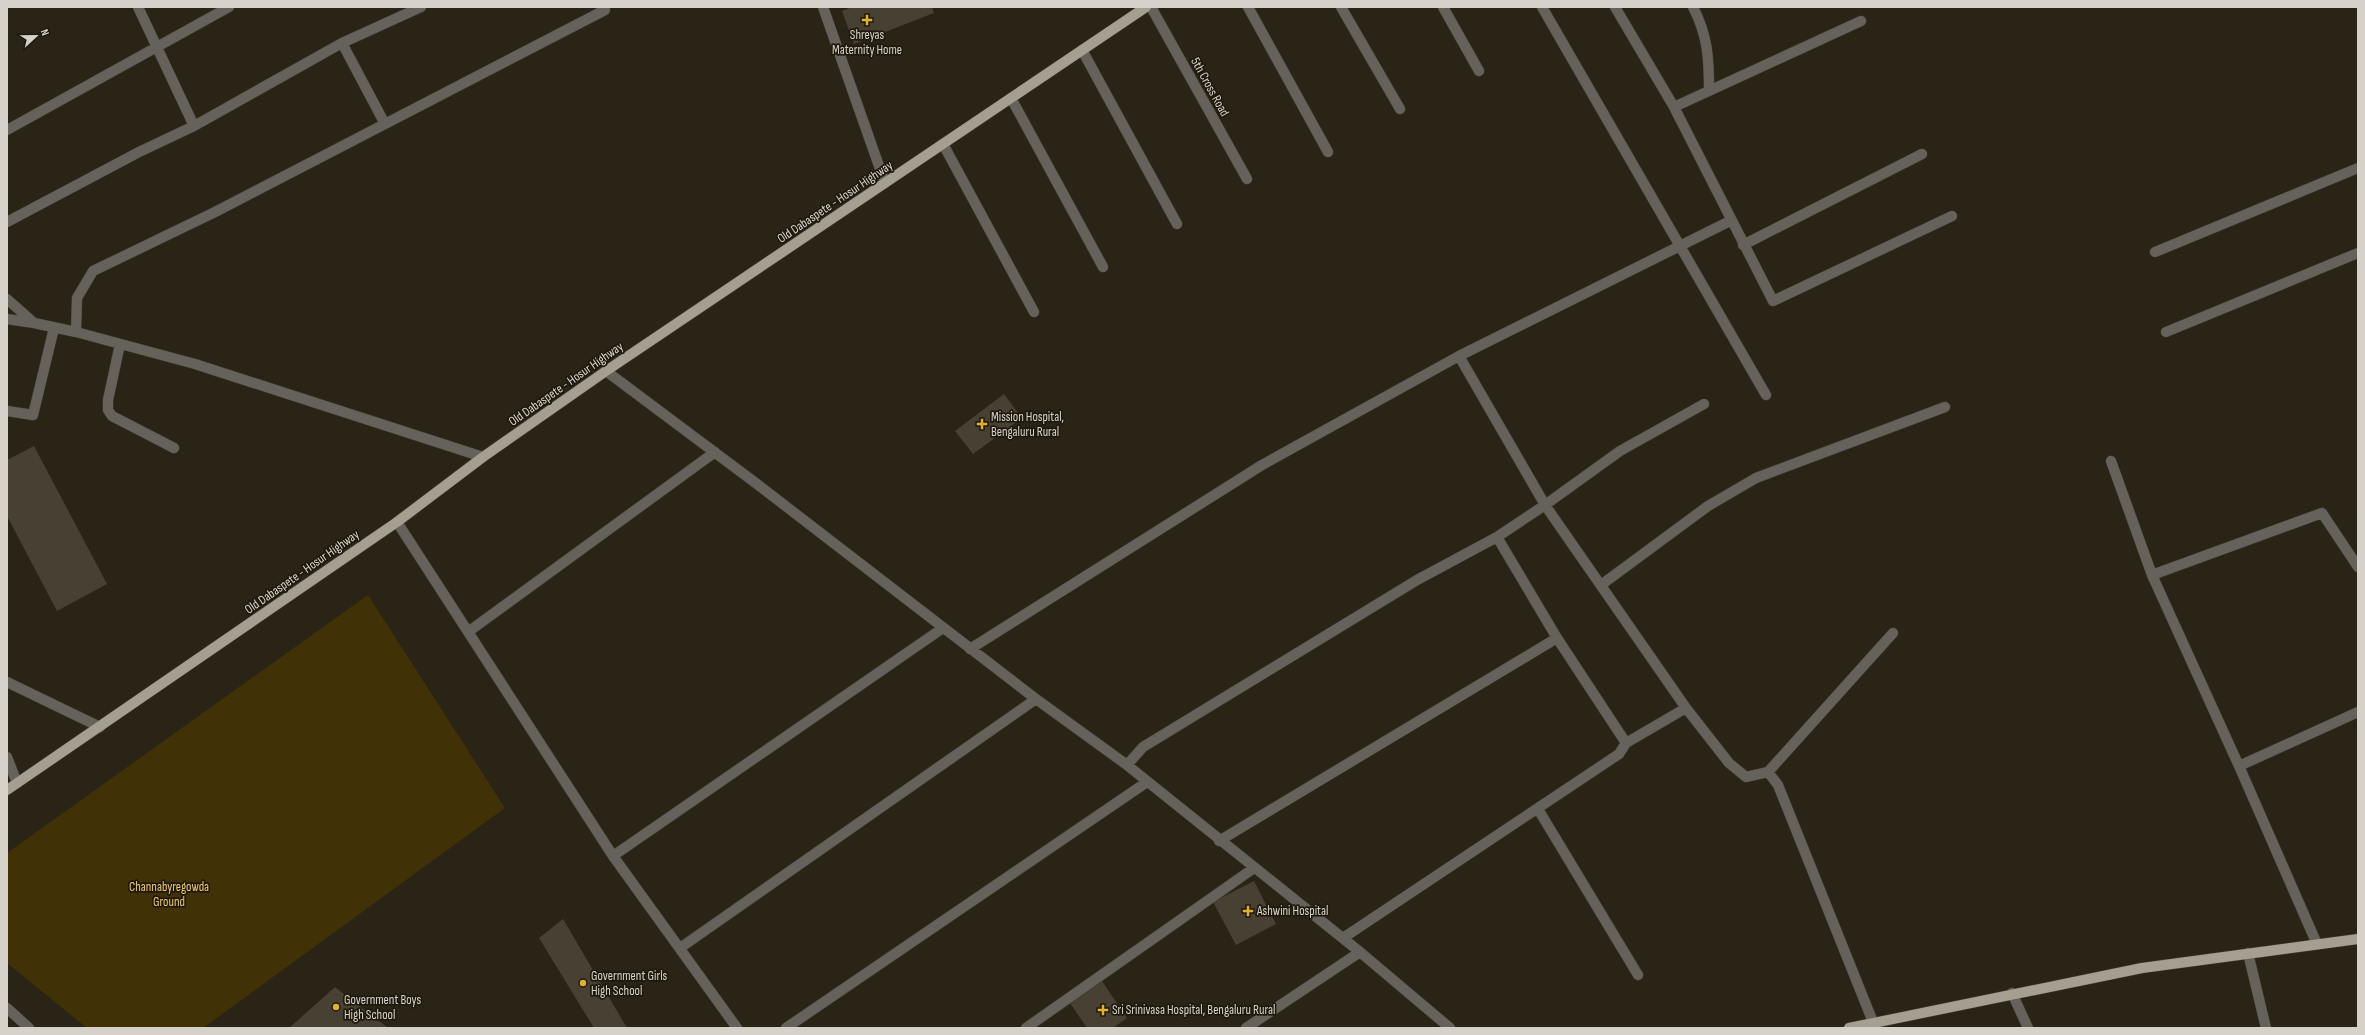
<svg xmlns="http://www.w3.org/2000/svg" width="2365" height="1035" viewBox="0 0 2365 1035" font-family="'Sofia Sans Condensed',sans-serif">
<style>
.green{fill:#413107}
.building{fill:#474033}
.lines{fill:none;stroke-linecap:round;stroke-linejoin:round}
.minor-casing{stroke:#464034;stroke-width:11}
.major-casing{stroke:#464034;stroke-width:11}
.minor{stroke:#65625b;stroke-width:10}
.major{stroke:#a59f92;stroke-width:10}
.poi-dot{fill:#e0b034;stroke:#201a0e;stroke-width:1.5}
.labels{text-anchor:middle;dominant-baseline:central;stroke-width:3.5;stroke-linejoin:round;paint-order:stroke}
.poi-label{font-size:13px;fill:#d6d2ca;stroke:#201a0e;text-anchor:start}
.street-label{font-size:13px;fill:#d6d2ca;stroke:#201a0e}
.park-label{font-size:13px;fill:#eec872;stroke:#201a0e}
</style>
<rect width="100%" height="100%" fill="#2a2417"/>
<!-- green -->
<path class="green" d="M368,595L505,808L203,1028H87L7,963V853Z"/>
<!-- building -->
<path class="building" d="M852,7H932L934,13L854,44L842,11Z
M1004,394L1022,418L973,454L955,431Z
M34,446L107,584L57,611L7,516V460Z
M1254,881L1276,924L1236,945L1213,902Z
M563,919L627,1028H594L539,938Z
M1102,981L1127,1018L1113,1028H1087L1070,1003Z
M335,987L388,1028H289Z"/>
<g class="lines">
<defs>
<path id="minor" d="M138,7L194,126
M823,7L885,183
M1151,7L1247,179
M1248,7L1328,152
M1341,7L1400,109
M1443,7L1479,71
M1542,7L1766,395
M1615,7L1674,107L1773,301L1952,216
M1693,7C1708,36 1709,59 1709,91
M342,43L385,124
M1082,50L1177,224
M1011,98L1103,267
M1674,107L1861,21
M7,130L229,7
M943,144L1034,312
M7,222L139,152L194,126L342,43L421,7
M1743,245L1922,154
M2155,252L2358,168
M7,299L34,323L76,332L195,364L483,457
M7,319L34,323
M76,332L77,298L93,271L215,212L605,10
M2166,332L2358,253
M120,344L108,400V410L112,416L174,448
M1459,356L1545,505L1620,451L1704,404
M606,371L757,484L1036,699L1127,765L1360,952L1450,1028
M7,411L33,415L54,328
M2111,461L2152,575L2239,766L2317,944
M397,522L613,856L737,1028
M1497,537L1557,638L1626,743
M2152,575L2322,513L2358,567
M1601,585L1708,506L1756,478L1945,407
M468,632L715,452
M970,649L1262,465L1459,356L1730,221
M7,682L100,727
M7,757L17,783
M1127,765L1143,747L1417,580L1497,537L1545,505L1686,708L1729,763L1746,777L1768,772L1893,633
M2239,766L2358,712
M1768,772L1778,785L1873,1022
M1538,809L1638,975
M1219,841L1557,638
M613,856L943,628
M1343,938L1619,754L1626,743L1686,708
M680,948L1036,699
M2248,953L2266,1028
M2012,993L2028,1028
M7,1008L29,1028
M786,1028L1147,782
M1026,1028L1254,868
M1246,1028L1360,952"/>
<path id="major" d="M7,790L397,522L483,457L606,371L1146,7
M1849,1028L2142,968L2358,939"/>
</defs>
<!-- minor casing -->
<use href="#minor" class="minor-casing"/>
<!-- major casing -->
<use href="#major" class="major-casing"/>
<!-- minor -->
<use href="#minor" class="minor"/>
<!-- major -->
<use href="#major" class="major"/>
</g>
<!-- markers -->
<g class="poi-dot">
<path d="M865 14h4v4h4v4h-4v4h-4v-4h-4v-4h4z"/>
<path d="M980 418h4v4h4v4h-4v4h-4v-4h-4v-4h4z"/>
<path d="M1246 905h4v4h4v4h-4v4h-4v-4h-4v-4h4z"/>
<circle cx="583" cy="983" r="4"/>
<circle cx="336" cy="1007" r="4"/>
<path d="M1101 1004h4v4h4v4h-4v4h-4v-4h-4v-4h4z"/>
</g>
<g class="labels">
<!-- poi labels -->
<g class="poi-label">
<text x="867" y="35" text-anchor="middle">Shreyas<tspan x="867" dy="15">Maternity Home</tspan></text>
<text x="991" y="417">Mission Hospital,<tspan x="991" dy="15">Bengaluru Rural</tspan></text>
<text x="1257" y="911">Ashwini Hospital</text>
<text x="591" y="976">Government Girls<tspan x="591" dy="15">High School</tspan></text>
<text x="344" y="1000">Government Boys<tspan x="344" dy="15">High School</tspan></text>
<text x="1112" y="1010">Sri Srinivasa Hospital, Bengaluru Rural</text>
</g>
<!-- street labels -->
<g class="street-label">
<text transform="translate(1210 87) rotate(61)">5th Cross Road</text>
<text transform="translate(835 202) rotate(-34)">Old Dabaspete - Hosur Highway</text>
<text transform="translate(566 384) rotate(-35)">Old Dabaspete - Hosur Highway</text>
<text transform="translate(302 572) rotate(-35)">Old Dabaspete - Hosur Highway</text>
</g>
<!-- park labels -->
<g class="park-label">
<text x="169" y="887">Channabyregowda<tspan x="169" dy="15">Ground</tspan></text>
</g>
</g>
<!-- border -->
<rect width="2365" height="1035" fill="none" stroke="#d6d2ca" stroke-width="16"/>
<!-- north arrow -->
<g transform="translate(36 36) rotate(68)" stroke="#201a0e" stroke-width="3" paint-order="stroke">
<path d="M0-3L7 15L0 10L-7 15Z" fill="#d6d2ca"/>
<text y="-6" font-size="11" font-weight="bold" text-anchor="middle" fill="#d6d2ca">N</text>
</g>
</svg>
